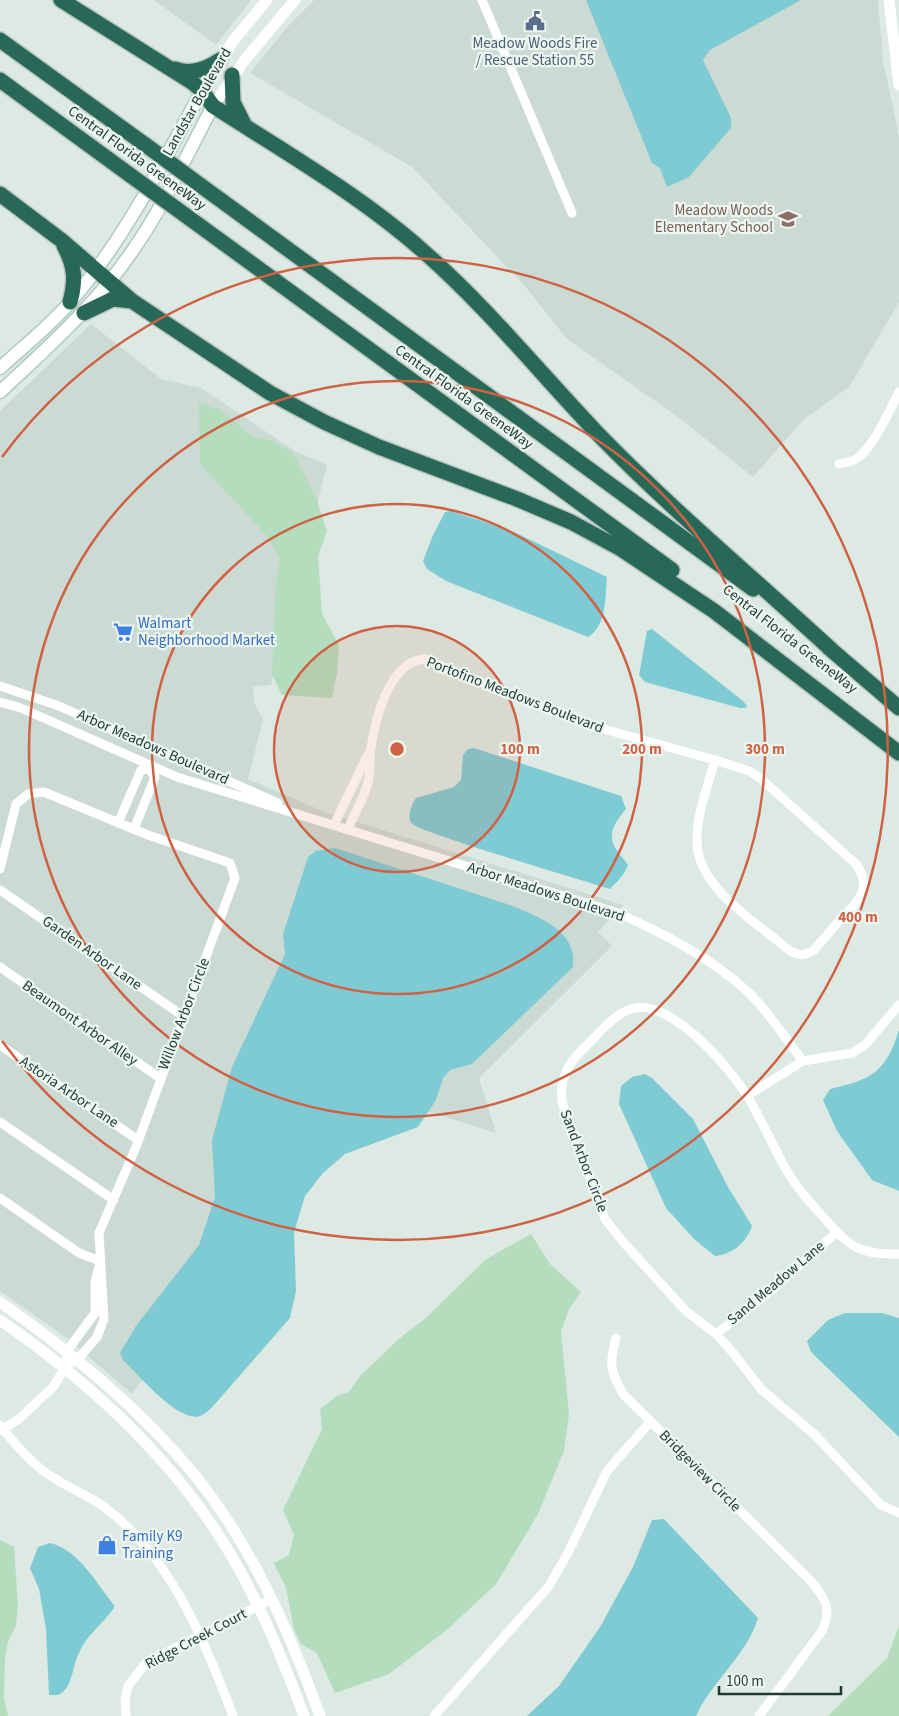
<svg xmlns="http://www.w3.org/2000/svg" width="899" height="1716" viewBox="0 0 899 1716" font-family="'Source Sans 3',sans-serif">
<style>
.built{fill:#cbdad2}
.green{fill:#b3ddbc}
.water{fill:#7fcbd4}
.lines{fill:none;stroke-linecap:round;stroke-linejoin:round}
.secondary-casing{stroke:#afcabf;stroke-width:15}
.motorway-casing{stroke:#bbc4c1;stroke-width:18}
.minor{stroke:#fff;stroke-width:9}
.tertiary{stroke:#fff;stroke-width:11}
.secondary{stroke:#fff;stroke-width:12}
.motorway{stroke:#276857;stroke-width:15}
.motorway-bridge-casing{stroke:#bbc4c1;stroke-width:18;stroke-linecap:butt}
.motorway-bridge{stroke:#276857;stroke-width:15}
.ring{fill:none;stroke:#cf6144;stroke-width:2.5}
.labels{text-anchor:middle;dominant-baseline:central;stroke-width:4.5;stroke-linejoin:round;paint-order:stroke}
.service-label{font-size:15px;fill:#4e5e75;stroke:#edf7f1}
.street-label{font-size:15px;fill:#1d3a31;stroke:#edf7f1}
.education-label{font-size:15px;fill:#785e54;stroke:#edf7f1;text-anchor:end}
.shop-label{font-size:15px;fill:#366cbe;stroke:#edf7f1;text-anchor:start}
.centre{fill:#cf6144;stroke:#edf7f1;stroke-width:2.5}
.ring-label{font-size:15px;text-anchor:middle;font-weight:bold;fill:#cf6144;stroke:#edf7f1;stroke-width:4.5;stroke-linejoin:round;paint-order:stroke}
</style>
<rect width="100%" height="100%" fill="#dceae3"/>
<!-- built -->
<path class="built" d="M154,0H251L216,45Z
M314,0H878L883,61L899,136V302L849,387L804,419L753,477L682,420L566,338L524,285L412,167L250,73L288,26Z
M91,324L161,379L201,388L295,451L327,465L271,685L253,686L254,703L263,719L248,779L325,812L623,905L598,932L612,946L479,1078L496,1133L354,1088L132,1394L67,1338L0,1291V411Z"/>
<!-- green -->
<path class="green" d="M199,403L220,410L254,438L271,440L293,453L316,498L327,531L318,556L322,614L339,645L337,673L332,698L282,695L272,674L276,584L280,560L269,538L200,464Z
M531,1234L550,1264L581,1292L569,1309L561,1331L569,1414L564,1451L538,1514L496,1584L448,1629L389,1674L335,1693L317,1653L301,1644L294,1629L286,1588L274,1563L289,1555L294,1535L283,1510L322,1429L320,1409L337,1396L349,1392L360,1376L400,1338L427,1317L485,1260Z
M0,1540L14,1547L18,1606L16,1625L8,1642L5,1658L4,1699L8,1716H0Z
M899,1626V1716H828L887,1658Z"/>
<!-- water -->
<path class="water" d="M586,0H801L710,50L703,60L731,118V128L689,177L667,187L660,168L652,163Z
M451,511L512,531L607,577C605,597 607,626 588,637L446,581L427,569L423,561L433,535L445,512Z
M652,629L743,701L747,706L746,708H740L645,682L639,675L647,631Z
M474,748L621,796L626,809C615,822 605,836 618,852C621,857 625,860 628,865C625,874 617,882 610,889C586,881 417,832 411,823C407,815 412,804 416,798L454,787L461,780L463,755L468,749Z
M335,848L513,906C533,915 566,926 572,951C574,956 573,962 573,967L472,1064L450,1070L443,1078L436,1100L418,1127L345,1154L323,1173L305,1196L294,1232L296,1291L290,1318L215,1404C211,1408 205,1415 200,1416C178,1423 138,1374 123,1360L120,1353L136,1326L199,1245L215,1197L212,1140L232,1067L285,954L283,934L308,857L316,851Z
M899,1030V1191L872,1180L837,1131L823,1100L830,1089C871,1080 886,1072 899,1030Z
M645,1074L652,1078L693,1119L728,1187L752,1226C746,1243 733,1254 715,1256L694,1239L666,1208L619,1104L621,1086L632,1077Z
M845,1313H882L899,1318V1437L811,1352L807,1341L828,1320Z
M664,1519L758,1618C747,1655 712,1681 696,1716H527L559,1686L600,1627L633,1567L652,1520Z
M50,1543C79,1550 96,1583 114,1605V1608C102,1625 86,1635 78,1655C72,1669 72,1689 58,1695H49L46,1629L39,1589L30,1568L38,1547Z"/>
<g class="lines">
<defs>
<path id="secondary" d="M0,368C24,346 51,325 72,300C126,237 162,163 202,91
M0,392C48,347 96,305 133,250C164,206 187,154 213,106"/>
<path id="motorway" d="M61,0L193,83L202,91L213,106C282,150 361,196 423,251C487,307 540,373 599,435C674,512 757,581 836,654
M0,40L147,146
M175,69C192,75 206,69 220,60
M232,75L233,102L244,124
M0,80L130,175
M200,185L753,589
M0,194L61,240L132,301L270,393L324,422L379,447L517,499L571,522L621,549L714,611L899,753
M185,215L672,570
M64,246C75,266 76,280 70,302
M84,313L113,299L132,301
M828,647L899,708"/>
</defs>
<!-- secondary casing -->
<use href="#secondary" class="secondary-casing"/>
<!-- motorway casing -->
<use href="#motorway" class="motorway-casing"/>
<!-- minor -->
<path class="minor" d="M482,0L572,213
M839,464C843,463 850,462 854,460C872,451 890,410 899,392
M0,686L59,706L278,803
M0,702L21,708L177,777L618,913C664,934 710,957 748,992C769,1012 785,1038 803,1061
M118,823L141,770L149,769
M334,825L368,754
M134,829L155,777L149,769
M348,829C354,814 364,798 368,783C371,772 369,760 371,748C375,719 390,661 424,659L554,712L600,728L715,760L749,771L760,778L856,864C874,889 857,902 840,920C831,930 823,940 814,950C805,956 800,956 790,951C758,923 699,890 697,843C696,815 708,786 715,760
M0,869L16,804L28,794L44,792L148,835L230,863L235,878L136,1147L99,1233L104,1319L97,1337L78,1359L65,1367L54,1386L19,1419L0,1431
M0,890L183,1016
M0,967L160,1078
M0,1045L138,1140
M747,1096L803,1061L852,1053L864,1046L899,1005
M0,1122L114,1200
M0,1198L79,1253L100,1261
M899,1254C885,1254 872,1254 858,1248C845,1242 834,1229 824,1218C809,1201 794,1185 783,1164C771,1142 761,1119 748,1097C730,1068 666,991 626,1011C609,1019 595,1038 581,1051C565,1067 557,1087 564,1109L605,1219L624,1243L686,1311L716,1334L729,1348L762,1390L814,1434L881,1505L899,1513
M716,1334L766,1295L837,1232
M616,1338C609,1364 610,1371 623,1394L812,1582C826,1600 832,1609 822,1631L759,1716
M65,1367L67,1351L95,1313V1281L99,1267
M0,1425C15,1444 32,1465 54,1478C69,1488 87,1495 103,1506C170,1555 205,1641 233,1716
M126,1716L125,1700L128,1686L146,1663L272,1599
M434,1716L549,1586L568,1553L607,1471L650,1422"/>
<!-- tertiary -->
<path class="tertiary" d="M889,0L899,85
M202,91L233,41L267,0
M213,106L244,61L295,0
M0,1302C72,1353 141,1409 197,1478C253,1548 290,1633 320,1716
M0,1320C81,1376 156,1442 212,1525C252,1584 279,1649 304,1716"/>
<!-- secondary -->
<use href="#secondary" class="secondary"/>
<!-- motorway -->
<use href="#motorway" class="motorway"/>
<defs>
<path id="motorway-bridge" d="M147,146L200,185
M130,175L185,215"/>
</defs>
<!-- motorway-bridge casing -->
<use href="#motorway-bridge" class="motorway-bridge-casing"/>
<!-- motorway-bridge -->
<use href="#motorway-bridge" class="motorway-bridge"/>
</g>
<!-- distance rings -->
<circle cx="397" cy="749" r="123" fill="#cf6144" fill-opacity=".12"/>
<g class="ring">
<circle cx="397" cy="749" r="123"/>
<circle cx="397" cy="749" r="245"/>
<circle cx="397" cy="749" r="368"/>
<path d="M2 457A491 491 0 1 1 2 1041"/>
</g>
<!-- icons -->
<defs>
<symbol id="civic-bare" viewBox="-9 -9 18 18"><path d="M-.6-6.5H3V-4.5H.6V-3L4-1V1h2V6H-6V1h2V-1L-.6-3ZM-1.2 2.5V6h2.4V2.5Z" fill="#5c6f8a" stroke="#edf7f1" stroke-width="2.5" paint-order="stroke"/></symbol>
<symbol id="school-bare" viewBox="-9 -9 18 18"><path d="M0-5L7-2L0 1L-7-2ZM-4 1L0 2.5L4 1V4Q0 6-4 4Z" fill="#8d6e63" stroke="#edf7f1" stroke-width="2.5" paint-order="stroke"/></symbol>
<symbol id="supermarket-bare" viewBox="-9 -9 18 18"><path d="M-6-5.5h2.5l.6 2H6L4.5 2H-2.5L-4.4-4H-6ZM-1.5 3.2a1.3 1.3 0 1 0 .1 0ZM3 3.2a1.3 1.3 0 1 0 .1 0Z" fill="#3f7fe0" stroke="#edf7f1" stroke-width="2.5" paint-order="stroke"/></symbol>
<symbol id="shop-bare" viewBox="-9 -9 18 18"><path d="M-5-2.5h2.3a2.7 3.5 0 0 1 5.4 0H5L5.5 6h-11ZM-1.5-2.5h3a1.5 2.3 0 0 0-3 0Z" fill="#3f7fe0" stroke="#edf7f1" stroke-width="2.5" paint-order="stroke"/></symbol>
</defs>
<g fill-rule="evenodd">
<use href="#civic-bare" x="521" y="7" width="28" height="28"/>
<use href="#school-bare" x="774" y="205" width="28" height="28"/>
<use href="#supermarket-bare" x="109" y="618" width="28" height="28"/>
<use href="#shop-bare" x="93" y="1531" width="28" height="28"/>
</g>
<g class="labels">
<!-- service labels -->
<g class="service-label">
<text x="535" y="43">Meadow Woods Fire<tspan x="535" dy="17">/ Rescue Station 55</tspan></text>
</g>
<!-- street labels -->
<g class="street-label">
<text transform="translate(197 102) rotate(-60)">Landstar Boulevard</text>
<text transform="translate(137 158) rotate(36)">Central Florida GreeneWay</text>
<text transform="translate(464 397) rotate(36)">Central Florida GreeneWay</text>
<text transform="translate(790 639) rotate(38)">Central Florida GreeneWay</text>
<text transform="translate(515 695) rotate(21)">Portofino Meadows Boulevard</text>
<text transform="translate(153 747) rotate(24)">Arbor Meadows Boulevard</text>
<text transform="translate(546 892) rotate(18)">Arbor Meadows Boulevard</text>
<text transform="translate(92 953) rotate(35)">Garden Arbor Lane</text>
<text transform="translate(184 1014) rotate(-69)">Willow Arbor Circle</text>
<text transform="translate(80 1023) rotate(35)">Beaumont Arbor Alley</text>
<text transform="translate(69 1092) rotate(34)">Astoria Arbor Lane</text>
<text transform="translate(584 1161) rotate(69)">Sand Arbor Circle</text>
<text transform="translate(776 1283) rotate(-40)">Sand Meadow Lane</text>
<text transform="translate(700 1471) rotate(45)">Bridgeview Circle</text>
<text transform="translate(196 1639) rotate(-28)">Ridge Creek Court</text>
</g>
<!-- education labels -->
<g class="education-label">
<text x="773" y="210">Meadow Woods<tspan x="773" dy="17">Elementary School</tspan></text>
</g>
<!-- shop labels -->
<g class="shop-label">
<text x="138" y="623">Walmart<tspan x="138" dy="17">Neighborhood Market</tspan></text>
<text x="122" y="1536">Family K9<tspan x="122" dy="17">Training</tspan></text>
</g>
</g>
<circle cx="397" cy="749" r="8" class="centre"/>
<g class="ring-label">
<text x="520" y="754">100 m</text>
<text x="642" y="754">200 m</text>
<text x="765" y="754">300 m</text>
<text x="858" y="922">400 m</text>
</g>
<!-- scale -->
<path d="M719 1686v8h122v-8" fill="none" stroke="#1d3a31" stroke-width="2.5"/>
<text x="726" y="1686" font-size="15" fill="#1d3a31" stroke="#edf7f1" stroke-width="4" paint-order="stroke">100 m</text>
</svg>
